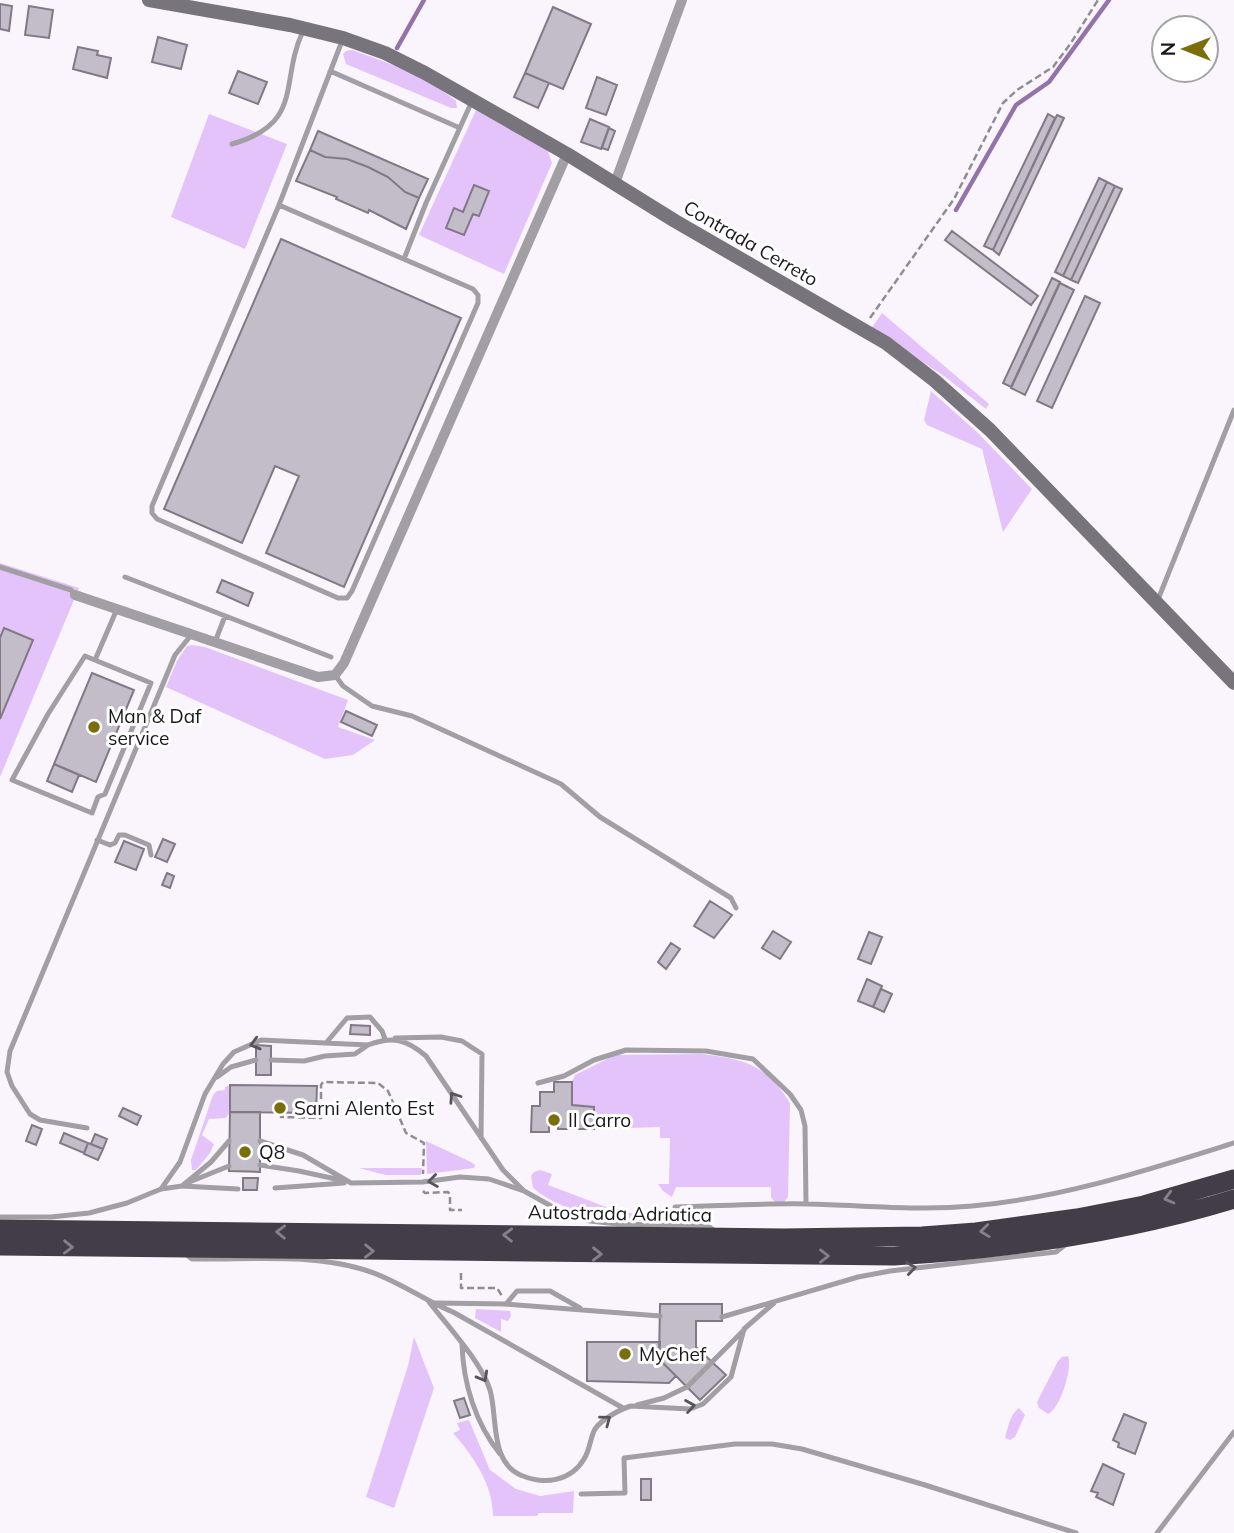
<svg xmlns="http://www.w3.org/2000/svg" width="1234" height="1533" viewBox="0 0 1234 1533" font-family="Mulish,sans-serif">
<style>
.green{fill:#e3c3fa}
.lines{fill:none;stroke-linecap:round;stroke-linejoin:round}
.stream{stroke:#9473aa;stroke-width:4.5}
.building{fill:#c3bcc9;stroke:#817a86;stroke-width:2}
.path{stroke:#8f8c92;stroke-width:2.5;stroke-dasharray:7 3.5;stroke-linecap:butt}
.service{stroke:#a19ea4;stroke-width:5}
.minor{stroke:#a19ea4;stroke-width:10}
.secondary{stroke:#78747c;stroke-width:14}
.motorway{stroke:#433d48;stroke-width:19}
.oneway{stroke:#575459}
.oneway2{stroke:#858188}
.poi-dot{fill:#7a6e0a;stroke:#fff;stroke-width:2.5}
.labels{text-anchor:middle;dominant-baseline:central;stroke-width:6;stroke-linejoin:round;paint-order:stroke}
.street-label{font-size:19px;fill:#1a181c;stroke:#fff}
.poi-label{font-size:19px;fill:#1a181c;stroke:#fff;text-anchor:start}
</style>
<rect width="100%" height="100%" fill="#faf5fd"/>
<!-- green -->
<path class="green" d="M352,50C387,62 427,77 456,101L457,108H451L346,64L343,54L346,51Z
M476,110L548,151L552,163L504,274L419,235Z
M209,114L287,144L245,249L171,217Z
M882,313L989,404L986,409L944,376L871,329Z
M931,391L976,431L1032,489L1003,532L982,449L927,425L924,420Z
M0,563L79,588L0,777Z
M192,645L205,647L348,700L338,727L375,740L353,755L325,759L166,687L177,661L187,646Z
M701,1054C744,1059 766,1064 790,1103L788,1197L784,1202H775L771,1197V1187H676L672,1197L663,1191L658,1184H669L670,1138H660V1127L594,1129L586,1105H572V1082L575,1075L615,1055Z
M230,1085V1112L226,1118L209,1119L202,1135L214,1144L210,1153L196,1170H192L191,1160L213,1095L217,1091L225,1090V1087Z
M426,1141L471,1162L475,1165L474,1168L427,1174Z
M359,1168H422L421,1175H386Z
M540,1170L552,1174L548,1185L622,1213H649L654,1207L667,1214L664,1222C620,1219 569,1218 533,1188L531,1176L534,1172Z
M476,1309L510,1311L511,1316L508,1321L501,1319V1332L475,1318Z
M414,1337L434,1388L394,1508L366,1497L408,1366Z
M1068,1356C1073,1368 1060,1409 1048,1414L1039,1408L1037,1402L1058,1361L1062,1357Z
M1019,1408L1025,1415L1015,1437L1010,1440L1005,1438C1008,1427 1010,1414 1019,1408Z
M469,1420L490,1470L516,1489L540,1496L574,1491L573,1513H539L537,1516H493C493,1484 473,1456 453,1433L460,1430L457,1423Z"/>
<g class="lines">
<!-- stream -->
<path class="stream" d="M397,48L424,0
M956,210L1016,105L1049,82L1109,0"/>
</g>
<!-- building -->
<path class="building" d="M0,4L12,6L9,31L0,29Z
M29,6L53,10L49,38L25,35Z
M553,7L591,24L563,89L525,73Z
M158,37L187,45L181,69L152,62Z
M78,47L98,51L97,55L111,58L107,78L73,69Z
M238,71L267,82L258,104L229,93Z
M525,73L549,83L538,108L514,97Z
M597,77L617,85L606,115L586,108Z
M1048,114L1055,118L993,250L984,246Z
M1057,115L1064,118L999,255L993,250Z
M590,119L609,127L601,149L581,142Z
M609,128L615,131L608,150L602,148Z
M318,131L428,179L419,198L405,192L388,177L368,167L347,159L325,157L310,150Z
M310,150L325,157L347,159L368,167L388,177L405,192L419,198L406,229L369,210L368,213L336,199L337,197L296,181Z
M1099,178L1107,182L1063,276L1055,272Z
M1107,182L1115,186L1071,280L1063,276Z
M474,185L489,191L479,216L473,214L464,235L446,228L454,208L463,212Z
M1115,186L1122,189L1078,283L1071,280Z
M952,231L1038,296L1031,305L945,240Z
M281,239L461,318L344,587L266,553L299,476L275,466L242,543L164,509Z
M1052,278L1060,282L1011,387L1003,383Z
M1060,283L1074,290L1025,395L1011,388Z
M1085,296L1100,303L1052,408L1037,401Z
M222,580L253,593L248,606L217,592Z
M4,628L33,640L0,719V638Z
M92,673L134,690L96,782L54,764Z
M346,711L377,725L372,736L341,722Z
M54,764L79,775L72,792L47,781Z
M163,839L175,844L167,862L155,857Z
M124,841L144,849L136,870L115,862Z
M167,873L174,876L170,888L162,885Z
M710,901L732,915L714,938L694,926Z
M773,931L791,942L780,959L762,948Z
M869,932L882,937L871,964L858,959Z
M671,943L680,949L666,969L658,962Z
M867,979L882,986L873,1007L858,1001Z
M881,989L892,994L884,1012L873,1007Z
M351,1025L370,1026V1035L350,1034Z
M256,1045L271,1046V1075H256Z
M554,1082H572V1105L594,1107V1129H558V1123H549V1132H531L532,1106H540V1092H554Z
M230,1085L317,1086L316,1113L230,1112Z
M123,1108L141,1116L137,1125L119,1116Z
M230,1112H260V1172L229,1171Z
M32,1125L42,1129L36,1145L26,1141Z
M64,1133L88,1143L84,1153L60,1143Z
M95,1134L107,1139L103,1149L91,1144Z
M88,1143L103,1149L98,1160L84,1154Z
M243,1178H258L257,1190H243Z
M660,1304H722V1321H696V1347L726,1375L700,1400L659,1359Z
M587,1342H660L659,1359L676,1376L669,1383L587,1381Z
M464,1398L470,1415L460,1418L454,1401Z
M1124,1414L1146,1423L1135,1454L1118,1447L1119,1443L1113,1440Z
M1103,1464L1124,1474L1113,1505L1096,1497L1098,1493L1091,1491Z
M641,1479H651V1500H641Z"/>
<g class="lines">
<!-- path -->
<path class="path" d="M870,318L954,199L1003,103L1017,90L1053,67L1071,43L1098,0
M281,1113V1117L321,1118V1085L323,1082L378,1083L388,1091L406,1133L424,1143L423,1174
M423,1191L425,1193L448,1192L450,1195V1210H462
M461,1273V1288H497L502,1296"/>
<!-- service -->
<path class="service" d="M330,71L460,128
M232,144C305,123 279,82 303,31
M279,205L473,289L478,295V303L352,591L347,598H338L157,519L152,513V506Z
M279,205L342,41
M404,259L426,203L472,101
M0,567L71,590L75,595
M125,577L331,657
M1157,602L1234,410
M215,642L225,616
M85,656L151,683L105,794L98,797L92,813L12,780L48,714Z
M95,660L117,609
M335,675L343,686L372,706L412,716L561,784L600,817L731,898L736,908
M97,840L110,845L115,843L119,835H125L149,845L151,855
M395,1038L441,1037L462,1041L482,1054L481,1138
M326,1043L347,1018L370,1017L382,1031L385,1039
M271,1060L304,1061L325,1056L355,1054L368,1045
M217,1077L231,1067L256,1060
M538,1083L564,1076L594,1060L626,1050L706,1051L753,1059L790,1094L801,1110L805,1126L806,1204
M87,1128L40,1120L30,1114L12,1086L7,1072L10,1051L175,655L192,634
M260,1141L303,1155L351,1183L423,1182L460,1177L489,1179L524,1191L562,1212L590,1221L618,1224L708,1226L715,1231
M260,1165L299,1171L345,1181
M187,1183L229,1166
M182,1186L238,1189
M275,1188L344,1183
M161,1189L180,1162L205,1094L223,1064L234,1052L261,1040L368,1045C393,1036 406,1039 426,1056L503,1170L524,1191
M675,1207C719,1206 764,1203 808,1204C862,1205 917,1211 972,1206C1062,1198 1148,1170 1234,1143
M0,1217H51L89,1213L127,1203L161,1189L182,1186L211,1162L229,1141
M184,1253L192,1259C248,1260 310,1253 365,1270C396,1279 423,1300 453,1312L623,1408
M429,1302C447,1325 482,1363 490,1390C498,1417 489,1464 523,1476C545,1485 571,1481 584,1459C590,1450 590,1438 595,1429C601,1420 620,1409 631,1406L690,1409L703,1404L731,1377L744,1329L774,1303
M436,1303L506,1304L660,1316
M506,1304L517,1291H550L580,1308
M722,1317L858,1277L890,1271L1056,1252L1065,1245
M462,1344C463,1384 476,1424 500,1454
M637,1405L664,1398L687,1387L744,1330
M581,1494L625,1493L624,1458L735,1444H772L802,1449L925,1485L1076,1533
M1157,1533L1234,1432"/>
<!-- minor -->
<path class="minor" d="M615,183L682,0
M75,595L318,677L335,675L344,663L567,154"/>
<!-- secondary -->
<path class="secondary" d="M149,0L290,25L343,38L385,53L425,73L567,154L675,221L886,343L934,380L990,430L1234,683"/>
<!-- motorway -->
<path class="motorway" d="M0,1229L783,1238L922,1236L976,1232L1077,1218L1144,1205L1234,1179
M0,1246L894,1256C1010,1249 1123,1233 1234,1199"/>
</g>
<!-- one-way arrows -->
<defs><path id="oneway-chevron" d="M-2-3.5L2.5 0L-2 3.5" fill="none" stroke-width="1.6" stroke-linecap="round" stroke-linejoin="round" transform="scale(1.75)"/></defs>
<g class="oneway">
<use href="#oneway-chevron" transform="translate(255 1044) rotate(164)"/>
<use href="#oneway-chevron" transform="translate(454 1097) rotate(-124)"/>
<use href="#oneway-chevron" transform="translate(433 1181) rotate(172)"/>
<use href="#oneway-chevron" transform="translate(911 1268) rotate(-8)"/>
<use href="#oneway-chevron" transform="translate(483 1377) rotate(61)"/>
<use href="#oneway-chevron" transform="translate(690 1406) rotate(-9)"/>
<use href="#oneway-chevron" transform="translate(606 1420) rotate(-37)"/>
</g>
<g class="oneway2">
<use href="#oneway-chevron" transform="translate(1169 1198) rotate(165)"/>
<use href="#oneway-chevron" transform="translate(985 1231) rotate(173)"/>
<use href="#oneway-chevron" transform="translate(281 1232) rotate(-179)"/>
<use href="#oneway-chevron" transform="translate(508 1235) rotate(-179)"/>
<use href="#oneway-chevron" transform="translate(68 1247) rotate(1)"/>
<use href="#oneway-chevron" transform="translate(369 1251) rotate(1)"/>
<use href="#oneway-chevron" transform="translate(597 1254) rotate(1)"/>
<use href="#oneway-chevron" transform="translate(824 1256)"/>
</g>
<!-- markers -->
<g class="poi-dot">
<circle cx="94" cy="727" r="7"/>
<circle cx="280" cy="1108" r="7"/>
<circle cx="554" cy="1120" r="7"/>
<circle cx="245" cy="1152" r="7"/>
<circle cx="625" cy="1354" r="7"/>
</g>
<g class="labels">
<!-- street labels -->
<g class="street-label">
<text transform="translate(751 243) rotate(30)">Contrada Cerreto</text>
<text transform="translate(620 1213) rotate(1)">Autostrada Adriatica</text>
</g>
<!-- poi labels -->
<g class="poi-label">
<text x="108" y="716">Man &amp; Daf<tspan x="108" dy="22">service</tspan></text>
<text x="294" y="1108">Sarni Alento Est</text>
<text x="568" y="1120">Il Carro</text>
<text x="259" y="1152">Q8</text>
<text x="639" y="1354">MyChef</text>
</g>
</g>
<!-- north arrow -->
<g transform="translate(1185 49) rotate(270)"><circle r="33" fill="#ffffff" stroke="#a3a3a4" stroke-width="2"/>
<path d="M0-5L12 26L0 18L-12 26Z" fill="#7a6e0a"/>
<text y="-10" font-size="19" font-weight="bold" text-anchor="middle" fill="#1a181c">N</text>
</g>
</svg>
